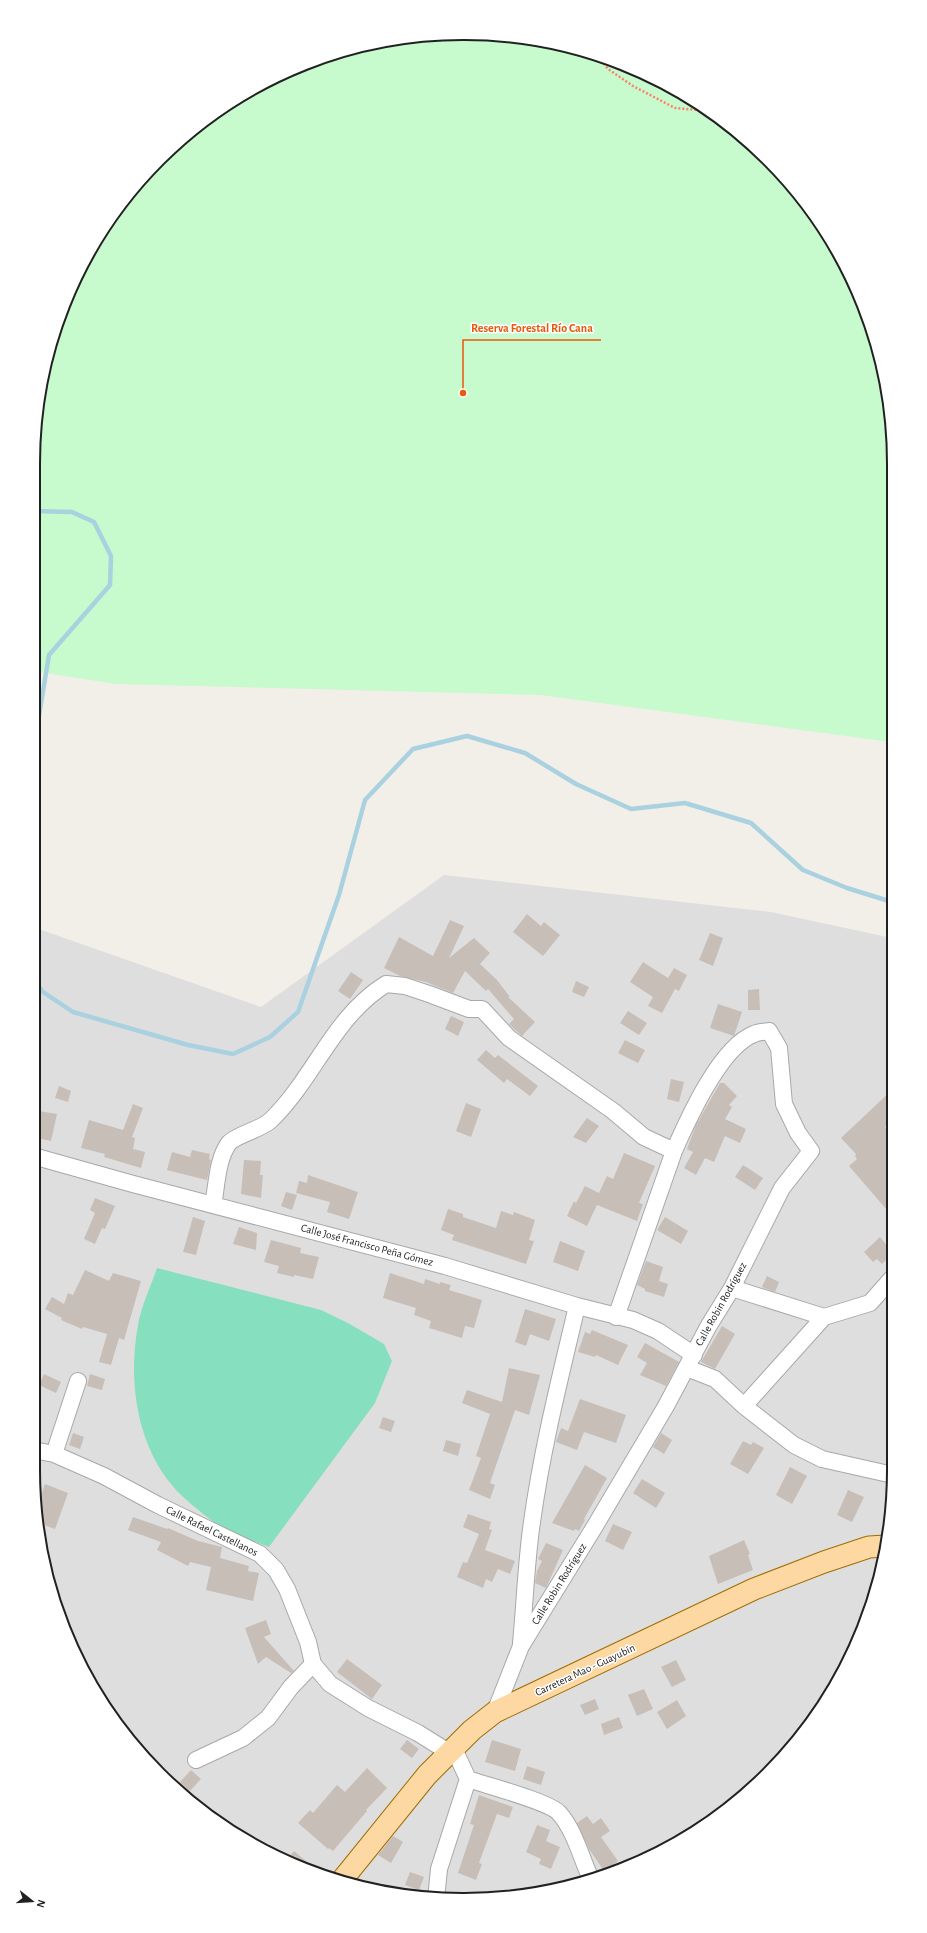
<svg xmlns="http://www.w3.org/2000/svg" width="927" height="1933" viewBox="0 0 927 1933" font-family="'Alegreya Sans',sans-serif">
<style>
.residential{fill:#dfdede}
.park{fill:#c7facc}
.pitch{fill:#86e0c0}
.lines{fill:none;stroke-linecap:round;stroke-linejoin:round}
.stream{stroke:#a9d1df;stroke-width:4.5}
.building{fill:#c7beb7}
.minor-casing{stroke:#a8a8a8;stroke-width:18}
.major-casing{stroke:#9f6e00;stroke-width:23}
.path{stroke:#fb8270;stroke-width:2.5;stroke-dasharray:2 2;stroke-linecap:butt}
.minor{stroke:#fff;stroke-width:16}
.major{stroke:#fdd8a2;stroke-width:21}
.labels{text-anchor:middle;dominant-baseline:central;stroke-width:3;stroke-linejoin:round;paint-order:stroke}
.street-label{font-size:11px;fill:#212121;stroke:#fff}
.rim{fill:none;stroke:#212121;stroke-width:2}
.leader{fill:none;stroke:#e8590c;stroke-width:1.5}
.callout-dot{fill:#e8590c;stroke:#fff;stroke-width:1.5}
.callout-label{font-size:12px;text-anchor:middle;font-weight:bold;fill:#e8590c;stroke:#fff;stroke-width:3;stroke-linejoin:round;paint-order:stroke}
</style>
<rect width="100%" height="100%" fill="#f2efe8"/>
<!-- residential -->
<path class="residential" d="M444,875L771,912L892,938L894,1470L886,1554L861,1634L821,1709L768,1774L725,1811L654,1855L575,1885L519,1896L436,1899L379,1892L299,1867L248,1842L179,1793L122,1732L91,1685L56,1608L41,1553L33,1469V927L261,1007Z"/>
<!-- park -->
<path class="park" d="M464,33L548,41L628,66L725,122L805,201L861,299L890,407L891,742L541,695L116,684L33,671V463L41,379L66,299L106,224L159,159L225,105L299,66L380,41Z"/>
<!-- pitch -->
<path class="pitch" d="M157,1268L321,1310L348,1323L384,1344L392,1361L375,1403L269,1547C252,1541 232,1534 217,1524C204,1515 180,1496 171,1484C136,1441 128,1379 138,1325C141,1306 151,1286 157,1268Z"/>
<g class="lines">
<!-- stream -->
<path class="stream" d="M33,752L49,655L110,585L111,556L94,522L72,512L33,511
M33,979L43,992L73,1012L188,1045L233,1054L270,1037L298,1012L339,895L365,800L413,749L467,736L525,753L576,784L631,809L685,803L751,823L803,870L847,888L892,902"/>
</g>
<!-- building -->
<path class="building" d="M527,914L541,926L544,922L560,935L543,956L513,932Z
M450,920L464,926L449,958L474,938L490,953L480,964L497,980L510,997H508L535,1022L522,1036L509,1024L514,1019L488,989L486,991L465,971L453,993L426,982L400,976L384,968L399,937L433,956Z
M710,933L723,938L713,966L699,960Z
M643,962L668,978L674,968L687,975L679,991L675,989L662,1013L648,1006L653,997L630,982Z
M351,972L363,980L350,999L338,991Z
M576,981L589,987L584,997L572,992Z
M759,989L760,1010H748V990Z
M718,1004L742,1012L734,1036L710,1028Z
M628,1011L647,1023L639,1035L620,1023Z
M451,1016L464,1022L458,1036L445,1029Z
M625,1040L645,1050L638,1063L618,1053Z
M486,1050L495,1058L498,1055L538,1086L530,1096L507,1079L504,1083L477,1060Z
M671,1079L684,1082L679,1102L667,1099Z
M720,1083H724L737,1096L729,1105L732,1107L725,1119L746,1129L740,1143L725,1136L714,1162L705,1158L696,1175L684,1168L693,1152L687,1149L696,1125Z
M59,1086L71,1091L68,1102L55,1098Z
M893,1089V1119L885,1127L893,1136V1217L849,1166L857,1159L855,1156L856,1154L841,1138Z
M466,1103L481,1109L471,1137L456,1131Z
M133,1104L143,1108L132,1137L135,1138L133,1149L145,1152L141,1168L104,1157L105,1154L81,1148L89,1120L123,1130Z
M33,1110L57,1114L51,1141L33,1137Z
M587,1118L599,1126L586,1143L573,1137Z
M192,1150L210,1154L209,1159L211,1160L207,1180L167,1170L172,1152L190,1157Z
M624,1153L655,1166L639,1203L643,1204L637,1221L597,1205L587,1226L567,1216L574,1201L576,1203L585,1186L599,1193L607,1176L613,1179Z
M244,1160L261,1161L260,1175H263L261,1198L241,1194Z
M743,1165L763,1178L755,1190L735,1177Z
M308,1175L358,1192L349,1219L327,1212L330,1202L296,1193L299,1181L307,1183Z
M286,1192L297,1195L292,1210L281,1206Z
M95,1198L115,1206L105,1229L102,1228L95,1244L84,1239L95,1213L90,1210Z
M448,1209L463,1214V1217L496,1228L501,1211L513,1215L514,1212L535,1220L529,1240L534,1241L526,1264L452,1240L454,1235L441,1230Z
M193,1217L205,1221L196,1255L183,1252Z
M665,1217L688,1231L681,1244L657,1230Z
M239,1227L257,1233L256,1250L233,1244Z
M880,1237L893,1253L882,1264L877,1259L873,1262L864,1252Z
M271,1240L301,1248L300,1253L319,1257L313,1279L294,1275V1277L277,1273L279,1266L264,1262Z
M560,1241L585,1251L578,1271L553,1262Z
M646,1261L663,1267L659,1281L668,1284L664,1297L645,1291V1289L637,1285Z
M85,1270L109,1281L113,1273L141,1281L124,1340L119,1338L111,1365L99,1362L107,1334L83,1327L82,1329L61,1320L62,1318L45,1309L52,1297L64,1304L68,1293L73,1295Z
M390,1273L424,1284L425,1279L440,1284V1282L451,1285L449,1290L482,1300L474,1328L465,1326L462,1338L429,1328L431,1321L414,1315L416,1308L383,1298Z
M767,1276L779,1282L775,1292L762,1287Z
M525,1309L556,1319L549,1341L530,1334L526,1346L515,1342Z
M722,1326L735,1334L715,1369L701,1362Z
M592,1330L628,1345L618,1365L596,1355L595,1357L578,1352L585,1332L590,1334Z
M645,1343L679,1362L666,1386L640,1375L647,1363L637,1357Z
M509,1368L540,1375L529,1415L515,1410L490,1483L495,1485L490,1499L469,1490L481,1458L476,1456L490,1414L462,1403L467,1390L502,1402Z
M44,1374L61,1382L56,1393L39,1385Z
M90,1374L105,1379L102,1390L87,1386Z
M580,1399L626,1415L616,1443L584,1432L577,1450L556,1442L561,1428L568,1431Z
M383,1417L395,1421L391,1432L379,1428Z
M73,1433L84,1437L80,1449L69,1445Z
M661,1433L672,1440L664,1454L653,1447Z
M446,1440L461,1444L458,1456L443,1451Z
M743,1441L751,1445L753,1442L764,1448L748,1474L730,1464Z
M585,1465L607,1478L584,1519L585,1520L579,1531L575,1529L574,1531L552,1523Z
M790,1467L807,1476L792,1504L776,1495Z
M642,1479L665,1493L656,1508L633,1493Z
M45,1484L68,1493L55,1529L38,1523L37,1508Z
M848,1490L864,1497L852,1522L837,1515Z
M468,1514L491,1522L489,1529L492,1530L485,1550L515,1561L510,1574L498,1569L492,1582L486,1579L483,1588L457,1577L463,1562L467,1563L479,1534L463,1527Z
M133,1517L167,1529L168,1528L198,1541L222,1547L220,1558L249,1566L248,1571L259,1573L253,1601L206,1590L211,1567L190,1562L188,1566L157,1550L161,1542L128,1530Z
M613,1524L632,1532L623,1550L605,1541Z
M744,1540L750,1554L748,1555L753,1570L718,1584L709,1556Z
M546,1543L563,1550L546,1588L535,1583L537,1571L542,1561L538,1559Z
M266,1620L271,1634L264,1637L294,1671L291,1673L266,1657L258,1664L245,1628Z
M347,1659L382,1685L372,1699L337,1672Z
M676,1660L686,1680L672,1687L661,1667Z
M644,1689L653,1709L637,1716L628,1695Z
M595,1699L599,1709L585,1715L580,1705Z
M677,1700L686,1716L667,1729L657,1712Z
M619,1717L623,1728L604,1735L601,1724Z
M407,1740L419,1749L412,1758L400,1749Z
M492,1740L521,1749L515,1771L485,1762Z
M527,1766L545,1772L541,1785L523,1779Z
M367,1768L387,1788L366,1810L367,1811L333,1851L329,1848L328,1849L298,1823L310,1810L313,1813L337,1785L345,1792Z
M191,1770L201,1779L190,1791L180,1782Z
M479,1795L513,1807L509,1818L497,1814L479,1863L482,1864L476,1880L458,1873L474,1825L470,1824Z
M587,1816L593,1824L601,1818L610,1831L601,1837L618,1861L604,1871L589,1849L577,1823Z
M537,1825L550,1830L546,1841L560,1847L551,1869L539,1864L541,1859L526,1852Z
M393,1836L403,1842L391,1863L378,1855Z
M294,1851L319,1872L318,1873L299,1867L286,1861Z
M410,1872L424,1877L419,1890L405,1885Z"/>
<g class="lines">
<defs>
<path id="minor" d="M33,1156L133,1184L445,1266L577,1306L633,1320L658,1331L694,1355
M213,1205C217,1185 217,1159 229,1143C236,1135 262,1129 271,1120C315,1077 333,1017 386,984L405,986L429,994L469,1009H482L509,1038L613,1111L644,1137L674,1151L616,1317
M732,1288L824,1317
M687,1368L715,1379L744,1406L794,1445L822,1459L893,1475
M744,1406L824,1317L870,1303L893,1277
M33,1450L54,1454L104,1476L158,1505L260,1554L276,1570L287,1589L308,1642L313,1664L330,1684L368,1708L418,1733L450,1753
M54,1454L78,1381
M521,1643C525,1603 526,1562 532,1522C542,1449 560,1378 577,1306
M495,1712L521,1646L595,1526L666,1406L708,1327L732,1288L782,1188L811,1151L798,1133L784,1104L779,1048L769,1031C764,1032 758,1032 754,1034C720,1047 688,1119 674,1151
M196,1760L243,1738L268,1718L291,1687L313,1664
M468,1779C485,1785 550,1802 559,1813C574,1829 582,1860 591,1879
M436,1899L439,1869L468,1779L454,1749"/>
<path id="major" d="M342,1880L427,1775L472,1730L495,1712L754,1589L824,1562L869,1547L886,1546"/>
</defs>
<!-- minor casing -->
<use href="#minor" class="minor-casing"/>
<!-- major casing -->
<use href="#major" class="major-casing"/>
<!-- path -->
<path class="path" d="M599,57L608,69L633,86L675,108L698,110L717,117"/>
<!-- minor -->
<use href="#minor" class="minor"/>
<!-- major -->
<use href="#major" class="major"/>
</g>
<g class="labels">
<!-- street labels -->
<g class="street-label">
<text transform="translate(367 1245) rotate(15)">Calle José Francisco Peña Gómez</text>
<text transform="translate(721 1304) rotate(-61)">Calle Robin Rodríguez</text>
<text transform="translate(212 1531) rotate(26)">Calle Rafael Castellanos</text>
<text transform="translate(559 1584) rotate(-58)">Calle Robin Rodríguez</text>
<text transform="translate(585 1670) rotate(-25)">Carretera Mao - Guayubín</text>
</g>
</g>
<!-- crop -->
<path d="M0 0H927V1933H0ZM463 40H464A423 423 0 0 1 887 463V1470A423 423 0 0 1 464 1893H463A423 423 0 0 1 40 1470V463A423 423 0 0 1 463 40Z" fill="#fff" fill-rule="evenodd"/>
<path class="rim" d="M463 40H464A423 423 0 0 1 887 463V1470A423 423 0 0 1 464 1893H463A423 423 0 0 1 40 1470V463A423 423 0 0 1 463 40Z"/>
<!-- callouts -->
<path class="leader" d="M463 393L463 340H601"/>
<circle class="callout-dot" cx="463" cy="393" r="4"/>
<g class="callout-label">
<text x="532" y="332">Reserva Forestal Río Cana</text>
</g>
<!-- north arrow -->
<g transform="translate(32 1901) rotate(107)" stroke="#ffffff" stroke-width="3" paint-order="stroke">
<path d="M0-3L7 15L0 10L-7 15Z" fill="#212121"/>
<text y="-6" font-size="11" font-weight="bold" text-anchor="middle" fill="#212121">N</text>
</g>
</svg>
